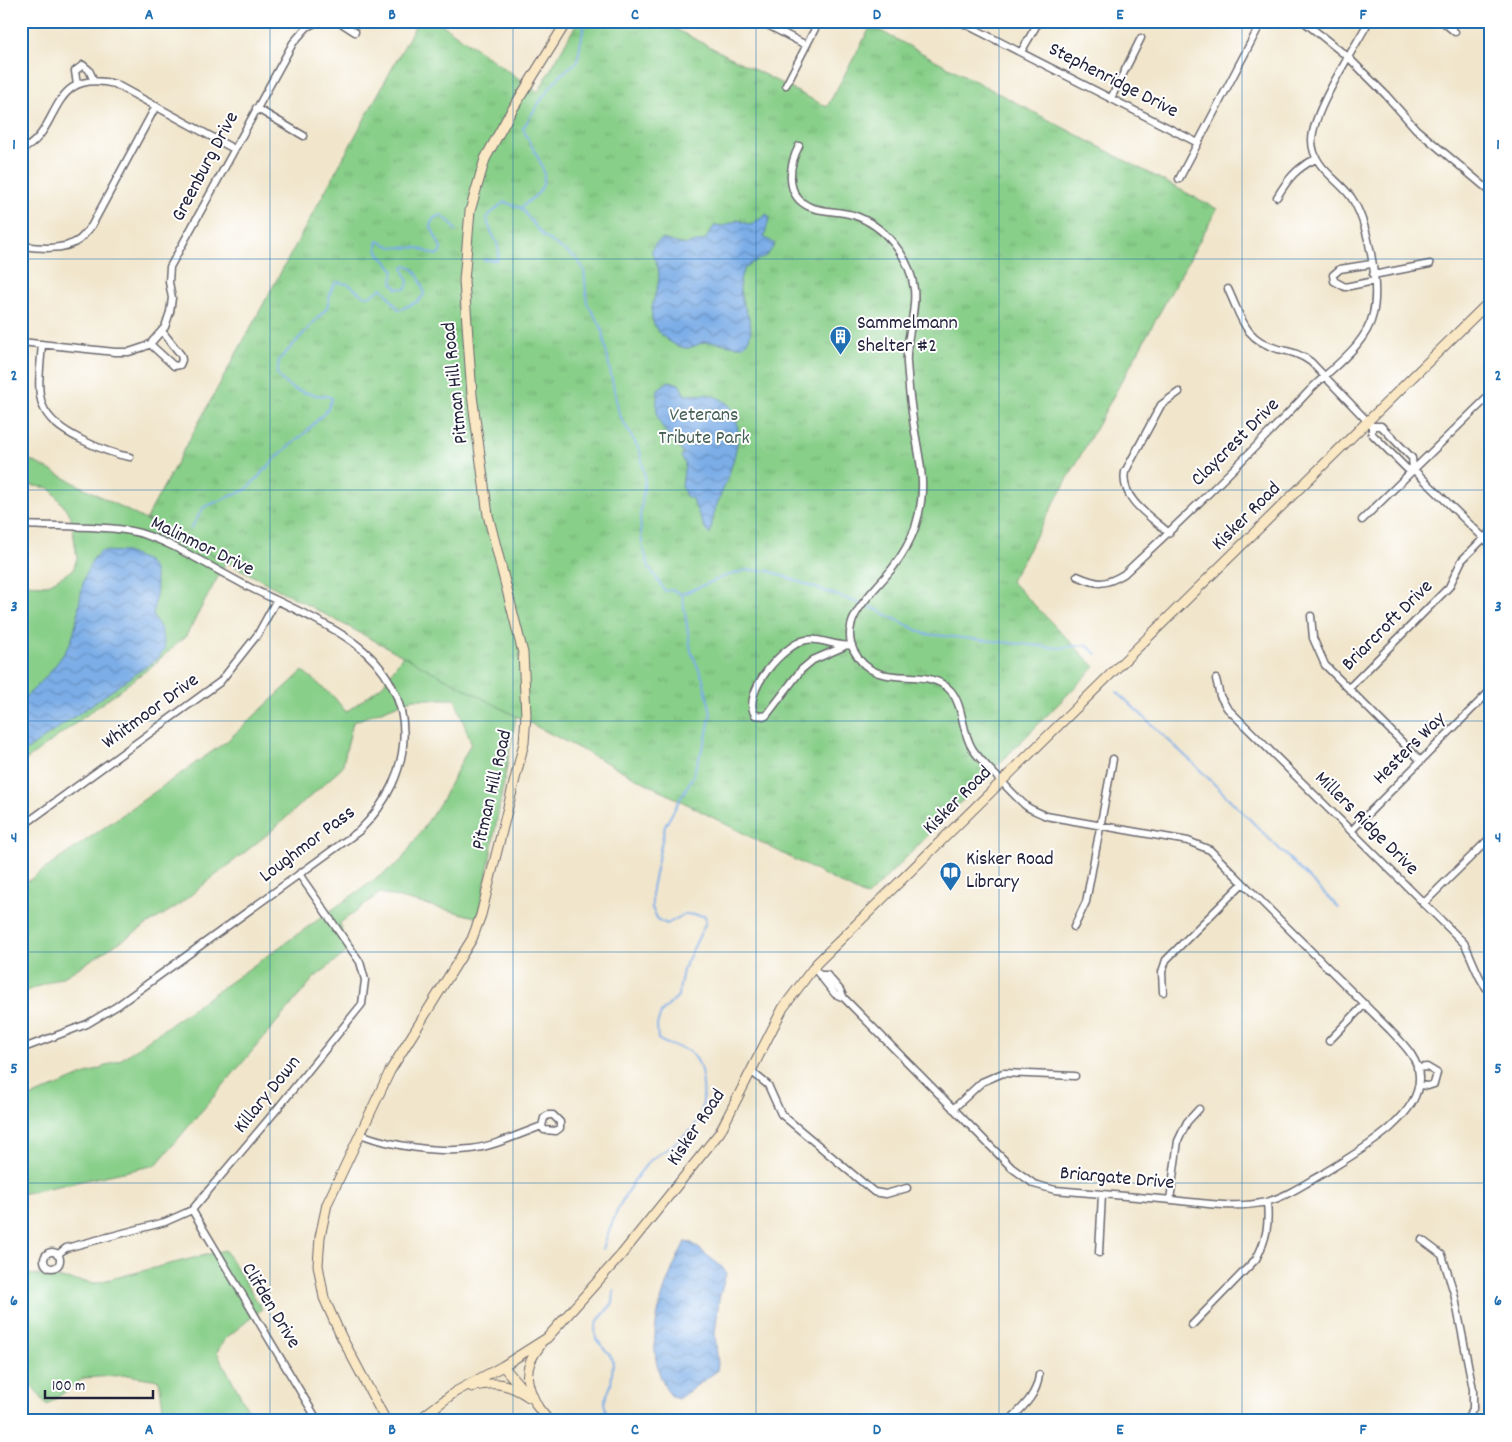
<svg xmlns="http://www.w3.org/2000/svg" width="1512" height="1442" viewBox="0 0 1512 1442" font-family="Dekko,sans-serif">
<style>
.grass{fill:#88cf89;stroke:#557862}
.park{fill:url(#park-tufts);stroke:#557862}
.water{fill:url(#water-waves);stroke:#4e6891}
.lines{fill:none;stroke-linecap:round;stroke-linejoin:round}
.stream{stroke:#7bade7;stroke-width:2}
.minor-casing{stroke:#6a676e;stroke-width:9}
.secondary-casing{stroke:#6a676e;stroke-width:11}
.minor{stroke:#fff;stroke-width:6}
.secondary{stroke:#fae7c3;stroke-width:9}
.grid{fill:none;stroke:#1f6fb2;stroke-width:1;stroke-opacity:0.55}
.labels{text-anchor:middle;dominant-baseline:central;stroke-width:4;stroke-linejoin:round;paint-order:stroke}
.street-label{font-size:20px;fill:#22223b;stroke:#fff}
.poi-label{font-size:20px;fill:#22223b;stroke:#fff;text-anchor:start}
.park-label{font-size:20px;fill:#465f56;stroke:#fff}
.neatline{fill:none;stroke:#1f6fb2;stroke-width:2}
.grid-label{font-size:16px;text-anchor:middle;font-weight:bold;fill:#1f6fb2}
</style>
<defs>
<pattern id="park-tufts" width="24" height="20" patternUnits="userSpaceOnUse" patternTransform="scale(1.25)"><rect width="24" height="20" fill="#88cf89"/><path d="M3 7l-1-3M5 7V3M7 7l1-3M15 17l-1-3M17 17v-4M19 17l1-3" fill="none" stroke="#75b177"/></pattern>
<pattern id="water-waves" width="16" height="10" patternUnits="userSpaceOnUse" patternTransform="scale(1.25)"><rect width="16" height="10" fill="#7bade7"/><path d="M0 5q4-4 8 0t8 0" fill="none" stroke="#648cbc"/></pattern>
</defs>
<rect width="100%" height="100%" fill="#fff"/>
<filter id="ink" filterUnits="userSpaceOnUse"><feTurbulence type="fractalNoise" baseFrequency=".02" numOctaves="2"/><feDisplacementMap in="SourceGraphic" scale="10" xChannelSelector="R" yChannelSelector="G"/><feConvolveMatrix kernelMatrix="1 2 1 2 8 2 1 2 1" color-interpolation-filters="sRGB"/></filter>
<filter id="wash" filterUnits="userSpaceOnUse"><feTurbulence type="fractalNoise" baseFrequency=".0096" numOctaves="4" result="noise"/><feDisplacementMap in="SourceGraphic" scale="20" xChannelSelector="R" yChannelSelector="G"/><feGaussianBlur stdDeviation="1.12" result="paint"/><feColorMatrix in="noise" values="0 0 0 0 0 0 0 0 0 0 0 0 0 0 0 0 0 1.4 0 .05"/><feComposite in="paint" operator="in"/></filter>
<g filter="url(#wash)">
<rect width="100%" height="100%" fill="#f1e6cc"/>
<!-- grass -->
<path class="grass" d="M21,455L226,562L186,636L152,666L21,764V584L47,585L73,570L77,558L71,516L50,488L21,484Z
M403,655L516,716L479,918L380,893L340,923L347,952L314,978L156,1165L21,1194V1101L120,1060L401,861L442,800L471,743L455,699H412L353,722L342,768L269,833L177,906L67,975L21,993V886L227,741L303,671L334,697L346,712L383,685Z
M225,1250L262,1309L225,1339L217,1352L254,1421H165L159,1380L127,1375L84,1378L47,1405L21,1372V1273L95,1283Z"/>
<!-- park -->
<path class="park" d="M418,21H437L538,92L578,21H660L827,107L871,26L1217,209L1011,581L1095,667L867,897L516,716L146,519Z"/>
<!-- water -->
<path class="water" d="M767,214L770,217L764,237L775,244C773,247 770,252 768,254C758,263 746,261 741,276C733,303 764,324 744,346C732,347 722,342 710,342C702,341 695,347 688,348C673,348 653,331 652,317C650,302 659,290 659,275C659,258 641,251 662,239L684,245L705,240L715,225L724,226L738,220L751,225Z
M669,381L679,384L685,395C694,395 708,393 716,397C759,413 727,479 716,507C713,516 712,525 710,534L706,531L692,499L686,496L682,486L685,463L681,457L683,453C675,441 659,428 657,414C656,406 657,397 658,389Z
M101,551L126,552L147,561L154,570L157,588L153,616L161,629L165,649L157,659L21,754V700C38,688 62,660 71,641C82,615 77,569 101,551Z
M685,1242L692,1243L723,1268L726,1274L719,1299L715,1334L718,1364L717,1371L678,1399L672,1397C637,1352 662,1287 685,1242Z"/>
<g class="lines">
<!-- stream -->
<path class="stream" d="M521,208C526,203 533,198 538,193C556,172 529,148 523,128C539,104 552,78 577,62L585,21
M484,260H497C504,243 487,233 487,217L504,202L521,208L543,236L576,258L584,269L587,303L601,326L619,414L640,451L645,478L640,518L642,544L649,567L665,591L672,590L682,594L726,576L747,570L769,571L875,609L925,634L1058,648L1086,645L1097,654
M191,528L204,507L246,490L280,454L306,432L328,409L332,398C326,395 322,396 316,395C299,392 287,389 277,374L279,360L327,308L331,290L336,282C339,283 345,283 348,284C363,293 362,304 382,288C388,294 393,303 399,310L417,302L424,295C423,285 417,268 406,265L403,268L408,282L406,289L396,288L392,282L394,270C387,260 373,254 378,241L392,247L418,248L436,255L440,253L441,248L430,225L434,218L441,215L451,223L456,231
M1117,692L1195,765L1339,908
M603,1249C612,1218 625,1190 646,1165C650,1159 658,1155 664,1151C692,1131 706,1123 703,1085C702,1075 701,1064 694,1056C683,1044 671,1049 658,1039L657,1025L661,1013L678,996L683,970L706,922L705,916L685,914L667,924L658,920L652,908V888L665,826L692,778L706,738L711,713L703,679L691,651L682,594
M608,1421L604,1402L611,1385L613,1363L610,1355L596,1339L595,1331L597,1322L613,1303L614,1290"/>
</g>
</g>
<g filter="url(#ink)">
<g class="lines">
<defs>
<path id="minor" d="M338,21L355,32
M760,21L806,45
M959,21L1198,143
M1303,21L1349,58L1386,95L1416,129L1491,192
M1442,21L1455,32
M1021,52L1039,21
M77,85L75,71L83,65L89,70L94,81
M786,85L819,21
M1111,98L1141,38
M256,108L304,136
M799,146C789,165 784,196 810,207C823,212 839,211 853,215C884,225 910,256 914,289C917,314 905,338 907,363C908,381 910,401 913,420C919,461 929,484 915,528C910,542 903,554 894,566C877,590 837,618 854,651C877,695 925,662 951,691C964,707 961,730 972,748C976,756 1018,799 1026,806C1031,810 1039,812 1046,816L1188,841L1210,850L1390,1030C1402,1043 1419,1058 1419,1077C1421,1119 1354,1154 1324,1173C1306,1183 1286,1197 1266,1202C1236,1209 1202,1203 1172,1200C1133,1197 1094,1193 1055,1190L1034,1184L1012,1168L844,998L835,994L814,968
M21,150C62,133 47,67 115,84L234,149
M1179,179L1262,21
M1277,197C1288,179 1297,167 1316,159
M21,246C38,248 64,251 79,240C84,236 88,230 92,225L156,106
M1371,264L1340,269L1333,275L1334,281L1345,287L1374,281
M1373,275L1430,264
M1228,289C1242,319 1244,339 1278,349C1291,352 1301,354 1311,362L1372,426V434L1407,469H1413L1491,545
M21,342L115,352H129L144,347L150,344L165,327L170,312L172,298L169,282L170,267L293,43L307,27L319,21
M42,344C38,395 31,415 82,440C98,448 112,454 130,457
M150,344L174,366L180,365L182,360L181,355L162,331
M1372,426H1381L1412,458L1413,469
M1362,520L1491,394
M21,525C57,527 95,525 131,531C164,537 212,568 243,584C278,602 321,619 353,642C423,693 416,775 359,831L117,1006L87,1024L21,1049
M1169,533C1151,517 1120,499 1125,472L1161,405L1179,392
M1077,576C1098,585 1104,586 1124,574C1188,515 1250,454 1309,391C1331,368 1366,346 1373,314C1380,284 1368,222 1351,197C1337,178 1312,167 1312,140C1313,110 1354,49 1369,21
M1311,616L1313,638L1325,665L1421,761
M843,647L813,660L801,670L766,716L755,715C741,693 784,644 806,640C821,637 836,648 852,645
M1216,679L1220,696L1227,708L1464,943C1473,959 1478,981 1491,993
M1349,688L1449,587L1462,560L1491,531
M21,827L220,682L258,634L276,601
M1351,831L1491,690
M1423,904L1491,837
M1074,927L1086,902L1113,759
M820,975H827L840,990L844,998
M1163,992L1162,972L1166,960L1243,883
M1329,1041L1365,1004
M1417,1068L1427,1067L1437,1073L1434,1084L1428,1086L1419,1085
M752,1072L768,1085L781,1114L874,1192L886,1194L907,1188
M953,1109L982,1082L1003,1073L1075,1076
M360,1134C392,1146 437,1153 471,1149C495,1146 519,1134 542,1126L544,1118L548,1115H553L560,1122V1128L556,1131L544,1130L542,1126
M1170,1200L1178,1141L1187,1122L1199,1109
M192,1210L318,1421
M1422,1240L1442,1255L1454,1293L1473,1389V1409L1466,1421
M44 1260a8 8 0 1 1 16 0a8 8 0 1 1-16 0Z
M1099,1253L1102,1194
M57,1255L66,1248L165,1222L192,1210L278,1108L362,1004L365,980L360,962L299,874
M1192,1325L1256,1259C1267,1239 1269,1224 1267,1202
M1009,1421C1023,1407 1037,1395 1039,1375"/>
<path id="secondary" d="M503,1366L524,1391
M472,1387C495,1381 509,1383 529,1397
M536,1405L549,1421
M539,1409C526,1386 521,1369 540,1346
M386,1421L341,1336L324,1298L318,1265L320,1237L327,1204L390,1071L472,939L481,915L524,743L526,715L523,653L488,515L472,395L464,281L470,211L485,159L509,115L567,21
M417,1421L455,1392L503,1366L547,1338L622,1254L720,1132L783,1008L817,963L1491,300"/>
</defs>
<!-- minor casing -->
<use href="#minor" class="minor-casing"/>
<!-- secondary casing -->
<use href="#secondary" class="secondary-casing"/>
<!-- minor -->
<use href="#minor" class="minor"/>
<!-- secondary -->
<use href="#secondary" class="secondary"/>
</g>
</g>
<!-- grid -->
<path class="grid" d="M270,21V1421M513,21V1421M756,21V1421M999,21V1421M1242,21V1421M21,259H1491M21,490H1491M21,721H1491M21,952H1491M21,1183H1491"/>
<!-- icons -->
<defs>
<symbol id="building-pin" viewBox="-11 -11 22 30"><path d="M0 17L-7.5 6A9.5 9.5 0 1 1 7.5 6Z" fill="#1f6fb2" stroke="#fff"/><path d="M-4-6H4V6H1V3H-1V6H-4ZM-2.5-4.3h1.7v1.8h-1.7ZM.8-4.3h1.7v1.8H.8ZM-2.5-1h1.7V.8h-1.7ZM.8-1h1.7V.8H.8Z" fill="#fff"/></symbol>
<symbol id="library-pin" viewBox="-11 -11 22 30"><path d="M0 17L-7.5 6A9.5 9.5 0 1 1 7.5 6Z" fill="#1f6fb2" stroke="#fff"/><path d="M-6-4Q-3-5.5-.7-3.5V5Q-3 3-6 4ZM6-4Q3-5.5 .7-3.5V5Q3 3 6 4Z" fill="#fff"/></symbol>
</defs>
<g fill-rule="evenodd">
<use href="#building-pin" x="828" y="324" width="25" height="34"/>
<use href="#library-pin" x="938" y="860" width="25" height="34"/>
</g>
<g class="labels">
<!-- street labels -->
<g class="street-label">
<text transform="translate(1113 81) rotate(27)">Stephenridge Drive</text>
<text transform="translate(206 167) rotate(-62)">Greenburg Drive</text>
<text transform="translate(456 383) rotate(-96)">Pitman Hill Road</text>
<text transform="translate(1236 443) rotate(-45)">Claycrest Drive</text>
<text transform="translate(1247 517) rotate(-45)">Kisker Road</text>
<text transform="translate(202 547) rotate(26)">Malinmor Drive</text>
<text transform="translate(1388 626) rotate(-45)">Briarcroft Drive</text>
<text transform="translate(151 712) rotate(-36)">Whitmoor Drive</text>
<text transform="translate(1410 749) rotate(-45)">Hesters Way</text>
<text transform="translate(493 790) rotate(-77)">Pitman Hill Road</text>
<text transform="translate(958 801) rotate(-45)">Kisker Road</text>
<text transform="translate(1366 824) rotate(45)">Millers Ridge Drive</text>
<text transform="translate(308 845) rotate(-37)">Loughmor Pass</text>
<text transform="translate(268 1095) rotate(-51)">Killary Down</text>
<text transform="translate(697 1128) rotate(-56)">Kisker Road</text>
<text transform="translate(1117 1179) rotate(5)">Briargate Drive</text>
<text transform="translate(270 1306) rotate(59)">Clifden Drive</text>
</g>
<!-- poi labels -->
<g class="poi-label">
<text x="857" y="324">Sammelmann<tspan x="857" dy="23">Shelter #2</tspan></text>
<text x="966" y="860">Kisker Road<tspan x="966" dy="23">Library</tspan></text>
</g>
<!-- park labels -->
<g class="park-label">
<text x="704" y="416">Veterans<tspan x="704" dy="23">Tribute Park</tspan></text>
</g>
</g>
<!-- margin -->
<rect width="1512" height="1442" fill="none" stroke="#fff" stroke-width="55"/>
<!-- scale -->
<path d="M45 1390v8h108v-8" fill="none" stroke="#22223b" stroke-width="2.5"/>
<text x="52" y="1390" font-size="15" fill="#22223b" stroke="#ffffff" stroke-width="4" paint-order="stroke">100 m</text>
<rect x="28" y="28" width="1456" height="1386" class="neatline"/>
<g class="grid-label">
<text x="149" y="19">A</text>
<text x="392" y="19">B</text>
<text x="635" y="19">C</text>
<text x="877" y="19">D</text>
<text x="1120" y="19">E</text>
<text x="1363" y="19">F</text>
<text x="14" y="149">1</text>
<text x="1498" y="149">1</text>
<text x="14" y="380">2</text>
<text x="1498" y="380">2</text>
<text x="14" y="611">3</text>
<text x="1498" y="611">3</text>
<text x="14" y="842">4</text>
<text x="1498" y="842">4</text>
<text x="14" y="1073">5</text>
<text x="1498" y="1073">5</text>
<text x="14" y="1305">6</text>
<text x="1498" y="1305">6</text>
<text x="149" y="1434">A</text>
<text x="392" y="1434">B</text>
<text x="635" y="1434">C</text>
<text x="877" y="1434">D</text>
<text x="1120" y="1434">E</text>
<text x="1363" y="1434">F</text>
</g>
</svg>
